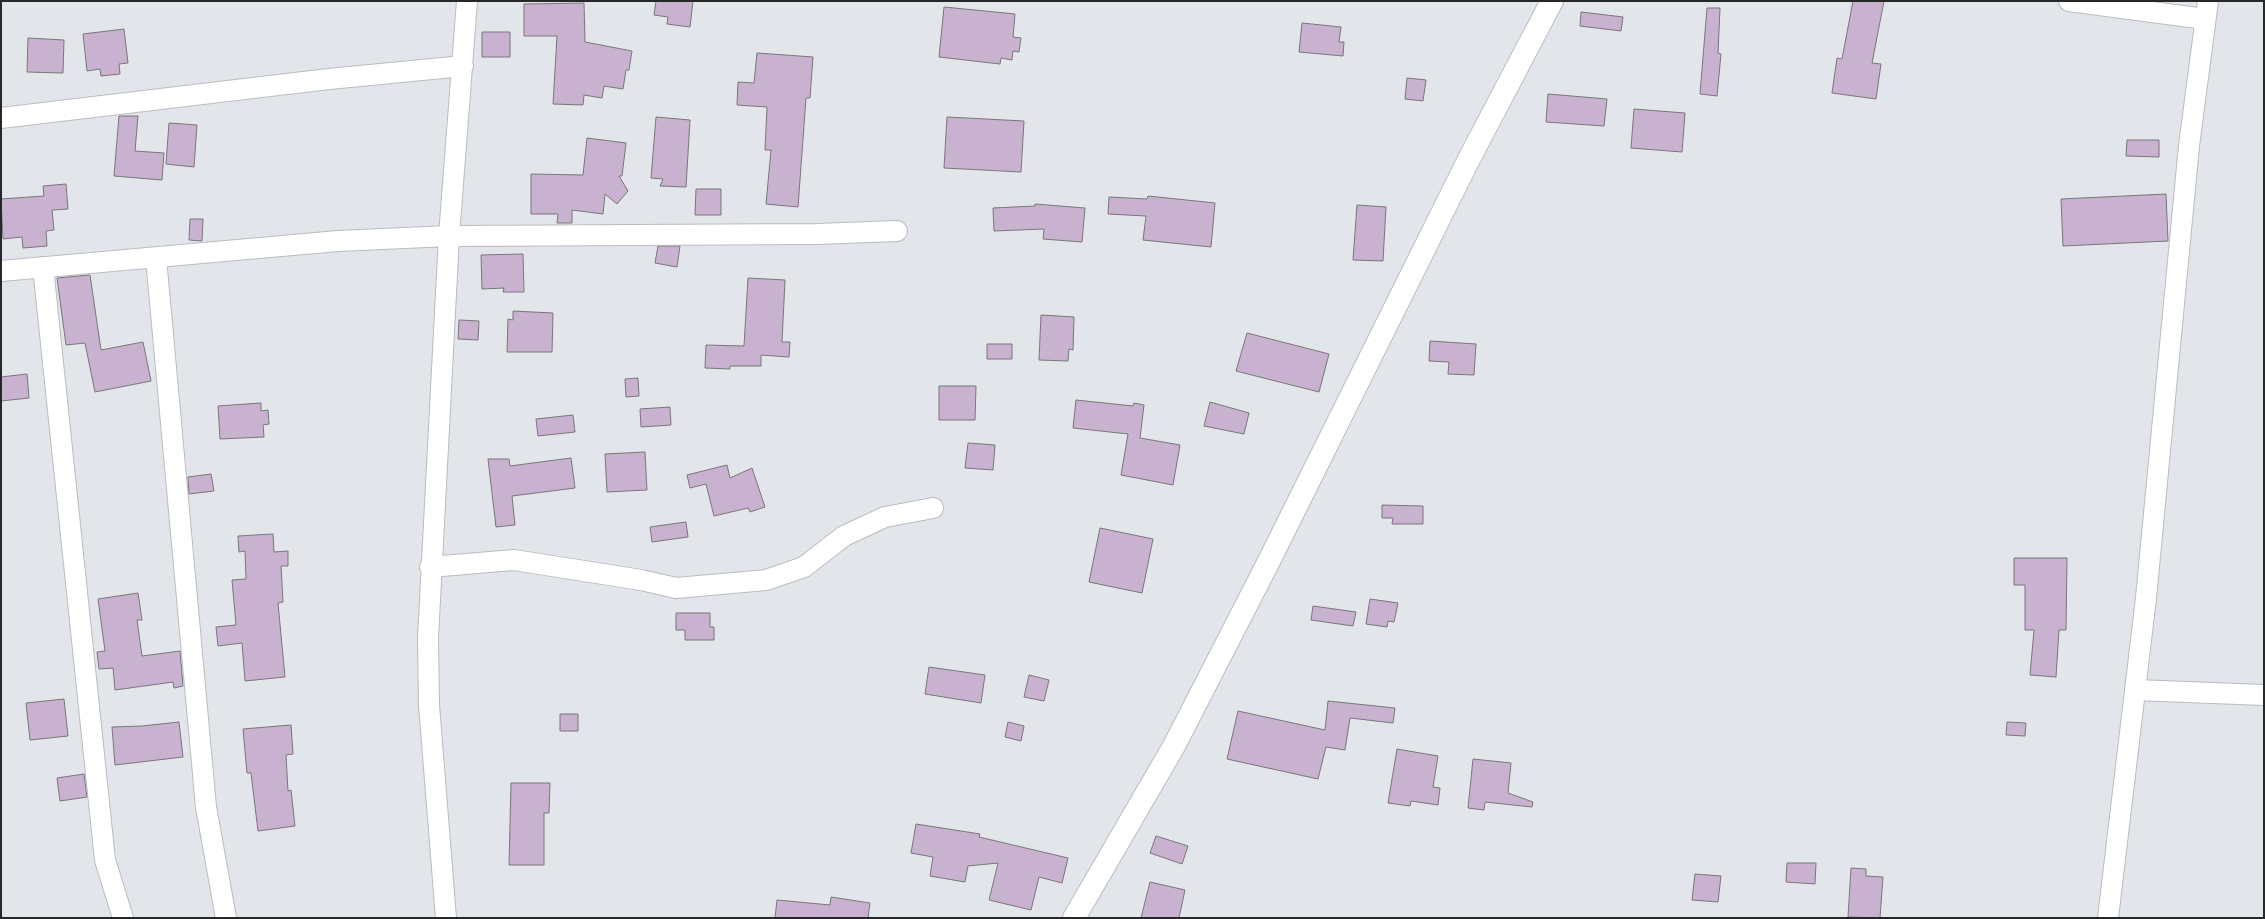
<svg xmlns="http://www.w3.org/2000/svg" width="2265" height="919" viewBox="0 0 2265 919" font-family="Ubuntu,sans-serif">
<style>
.building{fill:#c9b1d0;stroke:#79777a}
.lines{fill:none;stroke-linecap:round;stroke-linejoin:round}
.minor-casing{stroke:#babcc0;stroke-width:22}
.tertiary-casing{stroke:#babcc0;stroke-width:24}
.minor{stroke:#fff;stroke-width:20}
.tertiary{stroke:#fff;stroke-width:22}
</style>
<rect width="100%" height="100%" fill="#e2e5e9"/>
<!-- building -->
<path class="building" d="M656,1H693L690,27L667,24L668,17L654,15Z
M1853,1H1884L1872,63L1881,64L1876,99L1832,93L1837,58L1842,59Z
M584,3L585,42L632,51L629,70H626L623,89L604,86L602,98L584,95L583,105L553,104L557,36H524V4Z
M944,7L1015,14L1013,37L1021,38L1019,52L1013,51L1012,60L1001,58L1000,64L939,57Z
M1707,8H1720L1718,53L1721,54L1717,96L1700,94Z
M1581,12L1623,17L1621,31L1580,26Z
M1302,23L1341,27L1339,42H1344L1343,56L1299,52Z
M124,29L128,63L119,64L120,74L101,76L100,69L87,71L83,34Z
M482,32H510V57H482Z
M28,38L64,40L63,73L27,72Z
M757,53L813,57L810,98H806L798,207L766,204L771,150H765L767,107L737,105L738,82L754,83Z
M1407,78L1426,80L1423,101L1405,99Z
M1548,94L1607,99L1604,126L1546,122Z
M1634,109L1685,113L1682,152L1631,148Z
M119,116H138L135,151L164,153L162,180L114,176Z
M656,117L690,120L686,187L660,186L663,179L651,178Z
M947,117L1024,121L1021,172L944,168Z
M169,123L197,125L194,167L166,164Z
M587,138L626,143L622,176H619L628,191L617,204L605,194L603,214L572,210V223H557L558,214H531V174L583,175Z
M2127,140H2159V157L2126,156Z
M66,184L68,209L52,210L54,230L46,231L47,246L23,248L22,237L3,239L1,199L44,196L43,186Z
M696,189H721V215H695Z
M2166,194L2168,241L2063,246L2061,199Z
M1148,196L1215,203L1211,247L1143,240L1146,216L1108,214L1109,197L1147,199Z
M1035,204L1085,208L1082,242L1043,239L1044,229L994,231L993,208L1035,206Z
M1357,205L1386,207L1383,261L1353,260Z
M190,219H203L202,241L189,240Z
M658,246H680L677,267L655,263Z
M523,254L524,292H503L504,288L482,289L481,255Z
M90,275L101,350L143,342L151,381L95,392L85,343L66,345L57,278Z
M748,278L785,280L782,342H790L789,357L761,355V366H730V369L705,368L706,345L744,346Z
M513,311L553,313L552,352H507L508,319L513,320Z
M1041,315L1074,317L1073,350L1069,349L1068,361L1039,360Z
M459,320L479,321L478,340L458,339Z
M1247,333L1329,354L1319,392L1236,371Z
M1430,341L1476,344L1474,375L1448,374L1449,362L1429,361Z
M987,344H1012V359H987Z
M27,374L29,398L1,401V377Z
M638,378L639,396L626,397L625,379Z
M939,386H976L975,420H939Z
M1076,400L1133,406L1134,403L1144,405L1140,438L1180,445L1173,485L1121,475L1128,434L1073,428Z
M1210,402L1249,413L1244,434L1204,426Z
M261,403V411L268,410L269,424L263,425L264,437L220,439L218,406Z
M670,407L671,425L641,427L640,409Z
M573,415L575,432L538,436L536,419Z
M968,443L995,445L993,470L965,468Z
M645,452L647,490L607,492L605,454Z
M571,458L575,488L512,496L515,525L496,527L488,459H509L510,466Z
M727,465L730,478L752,468L765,507L750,512L748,508L714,516L706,484L690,488L687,475Z
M211,474L214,491L189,494L188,477Z
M1382,505L1423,506V524H1392L1393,518H1382Z
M686,522L688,537L652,542L650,527Z
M1100,528L1153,539L1142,593L1089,582Z
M273,534L274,552L288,551V566H281L283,602L278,603L285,677L245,681L242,643L218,646L216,627L236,625L232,580L246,579L245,551L239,552L238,536Z
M2014,558H2067L2066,630H2059L2056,677L2030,675L2034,630H2025V585H2014Z
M138,593L142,620H137L142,656L180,651L183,686L174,688L173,682L115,690L113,668L99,669L97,652L105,651L98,599Z
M1370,599L1398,603L1394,622L1388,621L1387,627L1366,624Z
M1313,606L1356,612L1353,626L1311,620Z
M676,613H710V627H714V640H685V630H676Z
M929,667L985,675L981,703L925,694Z
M1029,675L1049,680L1044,701L1024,697Z
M64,699L68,736L30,740L26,703Z
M1328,701L1395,708L1393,723L1350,718L1345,750L1326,747L1318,779L1227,759L1238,711L1325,730Z
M560,714H578V731H560Z
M179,722L183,757L115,765L112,727L142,726Z
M1008,722L1024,726L1021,741L1005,737Z
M2007,722L2026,723L2025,736L2006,735Z
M291,725L293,754L286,755L288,791L291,790L295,826L258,831L251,773H247L243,729Z
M1397,749L1438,756L1433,787L1440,788L1438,805L1411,801L1410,806L1388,803Z
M1473,759L1511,763L1508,793L1533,802L1532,807L1485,802L1484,810L1468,808Z
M84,774L87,797L60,801L57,778Z
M511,783H550L549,813H544V865H509Z
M916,824L980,834L979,837L1068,858L1062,883L1039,877L1031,910L989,900L998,863L968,866L965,882L930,876L933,857L911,853Z
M1156,836L1188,846L1182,864L1150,853Z
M1787,863H1816L1815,884L1786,882Z
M1851,868L1866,869V876L1883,877L1880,918L1848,917Z
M1695,874L1721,876L1718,902L1692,900Z
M1150,882L1185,890L1179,918H1141Z
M831,897L870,903L868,918H775L777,900L830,905Z"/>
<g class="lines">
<defs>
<path id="minor" d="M2069,1L2205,19
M1,118L329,79L463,66
M156,258L206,807L226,918
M43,267L105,860L123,918
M1,271L338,241L449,236L817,234L897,231
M430,567L514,560L641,580L676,588L766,580L804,567L844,536L885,517L933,508
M2135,690L2264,695
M446,918L429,705L428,638L449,236L467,1
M2108,918L2146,598L2189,146L2208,1"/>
<path id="tertiary" d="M1074,918L1174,746L1269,561L1469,159L1552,1"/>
</defs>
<!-- minor casing -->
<use href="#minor" class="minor-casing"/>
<!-- tertiary casing -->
<use href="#tertiary" class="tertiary-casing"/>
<!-- minor -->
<use href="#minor" class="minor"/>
<!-- tertiary -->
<use href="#tertiary" class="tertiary"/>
</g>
<!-- border -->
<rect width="2265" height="919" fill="none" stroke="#262728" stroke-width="4"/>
</svg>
